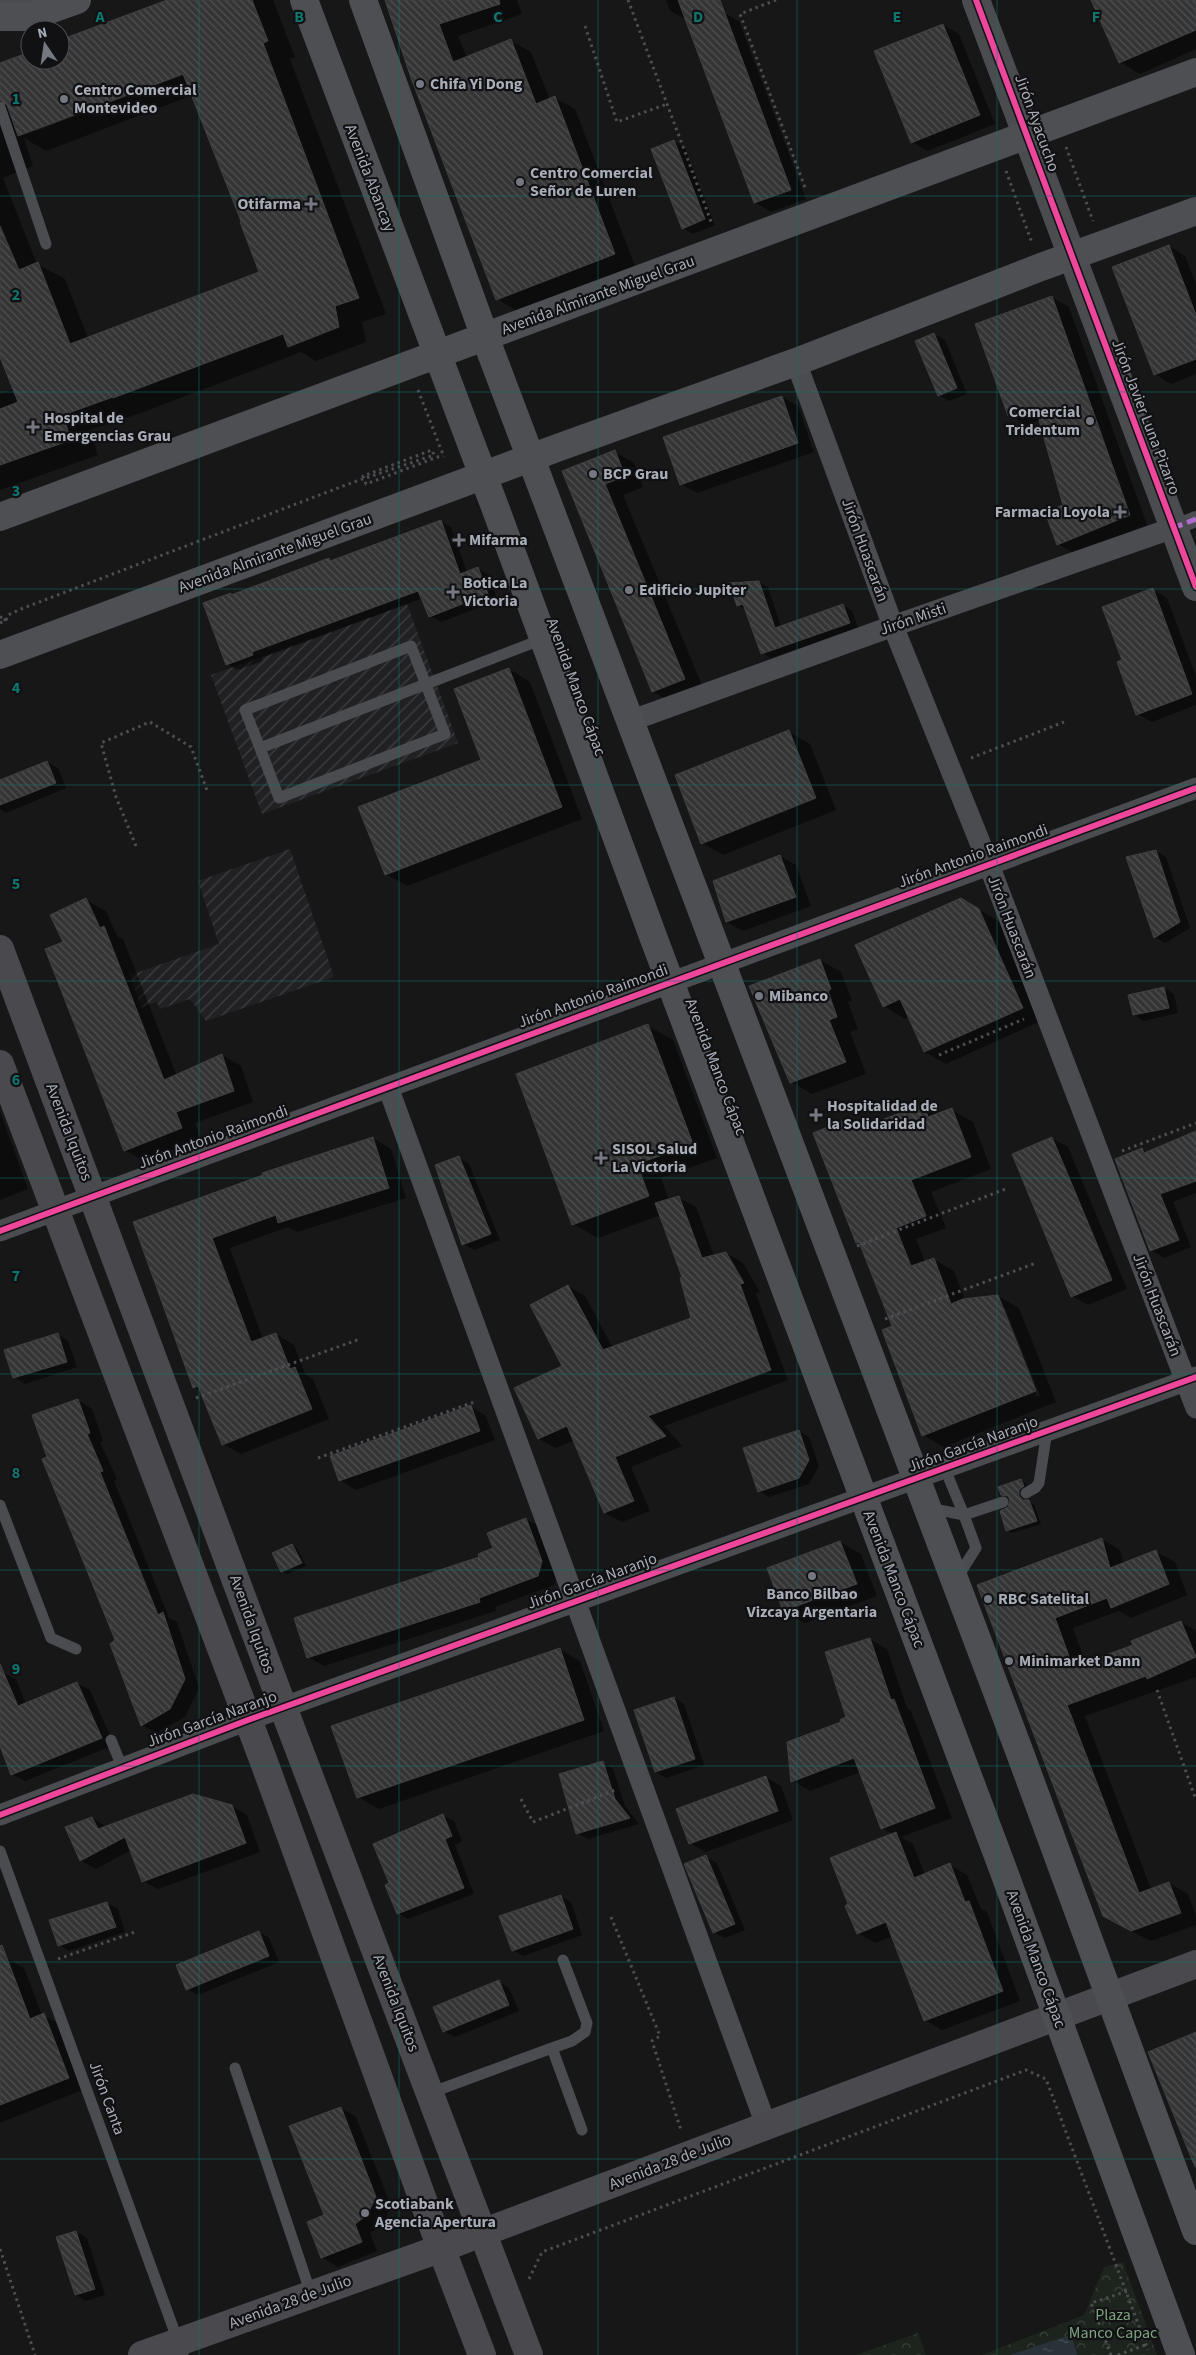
<svg xmlns="http://www.w3.org/2000/svg" width="1196" height="2355" viewBox="0 0 1196 2355" font-family="'Source Sans 3',sans-serif">
<style>
.industrial{fill:url(#industrial-furrows)}
.park{fill:url(#park-crowns)}
.water{fill:url(#water-ripples)}
.shadow{fill:#0007;fill-rule:evenodd}
.building{fill:url(#building-back-hatch);stroke:#3f4043}
.lines{fill:none;stroke-linecap:round;stroke-linejoin:round}
.path{stroke:#4d4e52;stroke-width:3;stroke-dasharray:2.5 4;stroke-linecap:butt}
.service{stroke:#4b4c50;stroke-width:11}
.pedestrian{stroke:#4b4c50;stroke-width:16}
.minor{stroke:#4b4c50;stroke-width:21}
.tertiary{stroke:#4b4c50;stroke-width:28}
.secondary{stroke:#4a4a4e;stroke-width:28}
.primary{stroke:#4d4f52;stroke-width:28}
.quiet{stroke:#b06ccc;stroke-width:5;stroke-dasharray:10 5;stroke-linecap:butt}
.cycleway-casing{stroke:#111113;stroke-width:9}
.cycleway{stroke:#ed469a;stroke-width:6}
.grid{fill:none;stroke:#0f766e;stroke-width:1;stroke-opacity:0.55}
.poi-dot{fill:#757880;stroke:#111113;stroke-width:2}
.labels{text-anchor:middle;dominant-baseline:central;stroke-width:4.5;stroke-linejoin:round;paint-order:stroke}
.poi-label{font-size:16px;font-weight:bold;fill:#a8adb8;stroke:#111113;text-anchor:start}
.street-label{font-size:16px;fill:#a8adb8;stroke:#111113}
.park-label{font-size:16px;fill:#7fa381;stroke:#111113}
.grid-label{font-size:16px;text-anchor:middle;font-weight:bold;fill:#0f766e;stroke:#111113;stroke-width:4.5;stroke-linejoin:round;paint-order:stroke}
</style>
<defs>
<pattern id="industrial-furrows" width="10" height="10" patternUnits="userSpaceOnUse" patternTransform="scale(1.25)"><rect width="10" height="10" fill="#212123"/><path d="M-1 1l2-2M0 10L10 0M9 11l2-2" fill="none" stroke="#3e3f41"/></pattern>
<pattern id="park-crowns" width="20" height="18" patternUnits="userSpaceOnUse" patternTransform="scale(1.25)"><rect width="20" height="18" fill="#1d241e"/><path d="M2 6a3 3 0 1 1 6 0M12 15a3 3 0 1 1 6 0" fill="none" stroke="#3b413d"/></pattern>
<pattern id="water-ripples" width="26" height="14" patternUnits="userSpaceOnUse" patternTransform="scale(1.25)"><rect width="26" height="14" fill="#2a3239"/><path d="M2 4q2-2 4 0t4 0M15 11q2-2 4 0t4 0" fill="none" stroke="#464d54"/></pattern>
<pattern id="building-back-hatch" width="6" height="6" patternUnits="userSpaceOnUse" patternTransform="scale(1.25)"><rect width="6" height="6" fill="#353536"/><path d="M-1 5l2 2M0 0l6 6M5-1l2 2" fill="none" stroke="#4f5051"/></pattern>
</defs>
<rect width="100%" height="100%" fill="#171717"/>
<!-- industrial -->
<path class="industrial" d="M407,604L458,743L262,814L211,675Z
M290,849L334,977L206,1021L190,999L160,1009L157,1002L141,1008L130,975L219,944L198,881Z"/>
<!-- park -->
<path class="park" d="M1123,2262L1157,2355H982L1084,2315L1104,2267Z
M918,2333L926,2355H856Z"/>
<!-- water -->
<path class="water" d="M1071,2334L1077,2355H1010L1070,2335Z"/>
<!-- shadow -->
<path class="shadow" d="M171,0H273L295,57L290,59L386,314L362,322L366,342L316,361L301,352L141,413L89,430L98,455L0,490V394L14,389L0,353V64L30,53V60H60V42ZM188,70L189,73L36,131V128ZM193,95L261,272L88,338L65,279L37,264L3,178L33,166L24,138L46,151Z
M386,0H517L522,14L458,36L467,58L511,41L531,52L550,100L555,98L575,109L635,266L517,311L497,299Z
M666,0H720L724,13L739,21L806,199L771,212L755,202L687,20L670,11Z
M1093,0H1196V49L1140,74L1120,62Z
M943,25L959,34L995,124L928,151L912,142Z
M674,141L685,148L715,225L693,234L683,228Z
M1169,246L1185,256L1196,284V374L1171,384L1155,374Z
M1051,297L1069,307L1147,525L1075,554L1058,544L1064,505L1040,420L1027,425L1009,415Z
M934,334L945,340L967,394L949,401L939,395Z
M782,397L798,406L814,452L697,493L681,484Z
M615,452L634,463L643,487L623,495L704,690L672,702L653,692L563,472Z
M440,521L451,527L467,572L478,568L488,575L498,600L441,622L430,616L423,598L262,658L263,661L237,670L227,664L230,594L233,595L329,559L333,561Z
M758,582L768,587L781,627L843,605L852,611L858,628L771,658L762,653L746,610L738,605Z
M1152,590L1167,598L1196,676V705L1152,722L1137,714L1124,661Z
M509,669L530,682L582,819L407,886L386,874L482,761Z
M789,732L810,744L836,810L723,855L702,843Z
M47,762L58,768L66,788L6,813L0,809V781Z
M1156,851L1166,857L1190,928L1165,943L1155,937Z
M780,856L796,865L811,906L743,931L727,922Z
M961,899L1000,922L1043,1020L946,1064L925,1052L909,1017L905,1019L884,1006Z
M86,900L106,911L117,936L123,939L177,1076L222,1055L241,1066L253,1102L195,1123L201,1139L144,1161L125,1150L64,943Z
M820,960L841,972L852,1001L848,1002L858,1029L850,1032L866,1074L812,1094L791,1082Z
M1164,988L1174,994L1178,1013L1144,1021L1134,1015Z
M648,1026L673,1040L717,1158L661,1178L669,1200L679,1198L696,1207L714,1256L726,1253L743,1263L760,1292L756,1294L788,1380L664,1426L682,1446L631,1467L650,1511L622,1522L605,1513L575,1440L556,1448L539,1439L564,1367L568,1286L585,1296L613,1348L693,1318L684,1277L661,1215L598,1238L573,1224Z
M923,1106L939,1115L952,1110L973,1122L991,1169L931,1192L946,1228L916,1239L925,1262L933,1259L954,1271L965,1300L998,1296L1019,1308L1056,1402L944,1447L923,1435L893,1327L862,1245L857,1242L850,1120L864,1128ZM1002,1308H1005L1040,1396L1037,1397Z
M0,1111L28,1189L0,1200Z
M1196,1133V1193L1173,1202L1191,1247L1164,1258L1151,1250L1142,1150L1148,1153Z
M373,1138L391,1149L406,1198L297,1232L288,1227L230,1248L263,1339L276,1334L294,1345L305,1374L313,1379L329,1419L241,1454L223,1444L202,1392L194,1387L134,1223Z
M1052,1138L1068,1147L1127,1289L1088,1305L1072,1296Z
M459,1158L469,1164L500,1240L474,1250L463,1244Z
M58,1334L68,1341L77,1367L25,1384L14,1377Z
M78,1400L92,1409L103,1441L100,1442L117,1479L114,1481L169,1618L177,1622L199,1688L185,1717L156,1733L142,1725L117,1641L49,1458Z
M470,1406L486,1416L495,1440L356,1490L340,1480Z
M799,1431L809,1437L819,1466L809,1484L769,1497L759,1491Z
M1021,1480L1026,1483L1028,1489L1024,1492V1500L1034,1504L1041,1524L1012,1533L1007,1530L1012,1500L1002,1494Z
M526,1519L542,1528L558,1570L554,1585L495,1607L496,1611L324,1666L308,1657L481,1558L495,1549Z
M1102,1539L1120,1550L1124,1564L1156,1552L1175,1562L1187,1595L1131,1618L1119,1611L1073,1628L1086,1664L1134,1645L1181,1622L1196,1631V1677L1085,1716L1151,1889L1169,1883L1188,1894L1196,1916V1925L1151,1941L1123,1927L979,1586Z
M840,1542L861,1554L877,1596L805,1623L784,1611Z
M292,1545L297,1548L306,1566L287,1574L282,1571Z
M870,1639L887,1649L907,1708L911,1711L952,1818L901,1837L913,1844L925,1875L950,1865L967,1875L981,1909L987,1912L1020,2001L942,2030L925,2020L893,1936L875,1943L858,1933L893,1834L882,1828L861,1772L810,1791L793,1781L847,1718Z
M559,1649L580,1661L604,1731L379,1809L358,1797Z
M0,1668L1,1672L16,1679L26,1704L77,1683L90,1690L114,1745L25,1781L12,1774L0,1743Z
M674,1698L684,1704L704,1765L666,1778L656,1772Z
M603,1763L613,1769L625,1806L639,1824L588,1839L577,1833Z
M765,1777L781,1786L793,1820L706,1852L690,1843Z
M232,1806L247,1815L260,1852L158,1889L143,1881L131,1850L96,1869L81,1861L92,1818L107,1827Z
M443,1815L454,1821L462,1841L455,1845L474,1894L408,1919L398,1913L391,1884Z
M706,1857L717,1863L745,1930L725,1938L714,1932Z
M561,1896L571,1902L582,1935L523,1956L513,1950Z
M107,1903L118,1909L125,1932L69,1951L59,1945Z
M259,1932L269,1938L279,1962L198,1995L187,1989Z
M6,1958L24,1968L42,2015L62,2025L87,2088L0,2123V1960Z
M499,1982L509,1988L519,2011L455,2037L444,2031Z
M341,2108L356,2117L391,2206L383,2224L370,2233L377,2251L338,2267L322,2257L326,2216Z
M76,2232L87,2238L105,2295L86,2301L76,2295Z"/>
<!-- building -->
<path class="building" d="M167,0H252L268,41L263,43L359,298L335,306L339,327L288,347L283,334L113,398V397L63,415L71,440L0,465V409L18,402L0,357V226L19,270L38,262L70,344L259,272L240,222L241,221L183,74L18,136L7,105L0,100V63L30,52V60H60V40Z
M385,0H499L500,4L439,24L453,62L511,39L536,104L555,96L615,254L496,300L411,78Z
M678,0H720L791,190L754,203Z
M1091,0H1196V30L1119,63Z
M943,24L980,115L911,143L874,51Z
M674,140L705,219L682,229L651,149Z
M1169,245L1196,315V359L1154,375L1112,267Z
M1052,296L1130,515L1057,545L1045,512L1063,505L1035,406L1008,416L975,324Z
M934,333L957,388L938,396L915,341Z
M782,396L798,443L680,485L663,437Z
M615,450L625,476L605,484L685,679L652,692L562,471Z
M441,520L460,574L478,567L488,594L429,617L418,591L252,652L253,655L226,665L203,603L231,593V595L329,558L330,561Z
M759,581L775,628L843,604L850,623L761,654L743,604L737,606L729,583Z
M1153,588L1192,694L1136,715L1117,662L1122,660L1102,607Z
M509,668L562,807L385,875L358,807L481,760L454,689Z
M789,730L816,798L701,844L675,775Z
M47,761L56,783L0,805V780Z
M1156,850L1180,922L1154,938L1126,857Z
M780,855L796,897L726,922L713,881Z
M86,898L100,928L104,926L164,1080L222,1054L234,1091L176,1112L182,1128L124,1151L45,949L63,942L50,915Z
M961,898L979,909L1023,1008L924,1052L900,999L883,1007L855,945Z
M820,959L831,989L828,991L837,1017L829,1020L846,1062L790,1083L749,986Z
M1164,987L1169,1008L1133,1015L1128,995Z
M648,1024L693,1144L637,1164L649,1196L572,1225L516,1074Z
M924,1104L928,1117L952,1108L971,1157L911,1180L926,1216L896,1228L911,1266L934,1258L951,1304L963,1299L998,1295L1036,1391L922,1436L882,1330L892,1326L859,1242L856,1243L813,1133L850,1118L855,1130Z
M1196,1131V1181L1160,1194L1179,1240L1150,1251L1115,1159L1142,1148L1144,1153Z
M373,1137L389,1188L278,1223L276,1215L212,1238L251,1342L276,1333L290,1369L295,1367L312,1409L222,1445L198,1386L193,1388L133,1222L263,1175L262,1173Z
M1052,1137L1112,1280L1071,1297L1012,1154Z
M459,1156L491,1234L462,1245L435,1165Z
M679,1196L702,1258L726,1252L744,1283L740,1284L771,1370L648,1416L666,1436L615,1457L634,1501L604,1513L567,1426L538,1439L514,1388L562,1366L530,1305L568,1285L603,1350L691,1318L680,1278L682,1277L655,1203Z
M58,1333L67,1362L13,1378L4,1350Z
M78,1399L90,1433L87,1434L103,1471L100,1472L158,1615L163,1612L185,1679L170,1709L141,1726L110,1644L115,1640L42,1459L47,1457L32,1415Z
M471,1405L480,1431L339,1481L330,1456Z
M799,1430L809,1460L799,1478L758,1492L743,1448Z
M1021,1479L1024,1486L1019,1490V1496L1023,1500H1029L1037,1521L1006,1531L1000,1511L1008,1507L1010,1500L1008,1496L1001,1495L998,1487Z
M526,1518L542,1561L538,1576L479,1598L480,1602L307,1658L294,1618L479,1557L478,1554L493,1548L487,1533Z
M1102,1538L1110,1568L1156,1550L1169,1584L1111,1608L1107,1598L1055,1618L1073,1667L1133,1645L1131,1641L1181,1621L1196,1657L1147,1679L1146,1676L1067,1705L1139,1893L1169,1882L1181,1913L1131,1931L1103,1916L977,1585Z
M840,1541L857,1584L783,1611L767,1568Z
M292,1544L302,1563L281,1572L272,1553Z
M870,1638L891,1700L894,1699L935,1808L881,1829L854,1758L791,1782L787,1742L841,1722L840,1720L846,1717L825,1652Z
M560,1648L584,1720L357,1798L331,1726Z
M0,1664L18,1706L77,1682L102,1738L11,1775L0,1746Z
M674,1697L695,1759L655,1772L634,1710Z
M603,1761L615,1799L630,1818L576,1834L559,1774Z
M766,1776L778,1811L689,1844L676,1809Z
M193,1794L232,1805L246,1843L142,1882L125,1837L80,1861L65,1827L92,1817L98,1829Z
M443,1814L452,1836L445,1839L464,1888L397,1914L385,1885L389,1883L373,1844Z
M896,1832L914,1878L950,1863L965,1902L969,1901L1003,1991L924,2021L886,1922L857,1934L845,1906L848,1904L830,1858Z
M706,1855L735,1924L713,1933L684,1864Z
M561,1895L573,1929L512,1951L499,1916Z
M107,1902L116,1927L58,1946L49,1920Z
M259,1931L269,1956L186,1990L176,1965Z
M2,1945L30,2019L44,2013L69,2078L0,2105V1946Z
M499,1980L509,2005L443,2032L433,2007Z
M1196,2032V2167H1195L1148,2052Z
M341,2107L376,2197L367,2215L355,2224L362,2242L321,2258L307,2222L324,2215L289,2126Z
M76,2231L95,2289L75,2295L56,2237Z"/>
<g class="lines">
<!-- path -->
<path class="path" d="M628,0L712,224
M776,0L740,14L806,190
M585,26L617,122L667,104
M1066,147L1093,221
M1006,171L1032,243
M418,390L444,457
M0,618L3,616L6,622
M0,623L6,620L8,615L21,609L351,483L434,455L432,450L363,476L366,484L443,455
M971,758L1064,722
M136,846L116,797L101,743L150,722L191,747L208,793
M939,1055L1024,1019
M1122,1151L1196,1123
M857,1246L1008,1188
M885,1319L1036,1263
M196,1398L360,1339
M318,1458L477,1401
M1157,1690L1196,1800
M521,1799L533,1822L618,1789
M611,1917L660,2036L652,2041L681,2130
M58,1959L135,1932
M0,2249L35,2355
M529,2279L542,2252L1026,2070L1046,2079L1148,2350
M1111,2355L1091,2303L1128,2291
M1118,2355L1148,2344"/>
<!-- service -->
<path class="service" d="M0,107L46,244
M260,748L279,798L445,734L411,646L245,710L260,748C354,712 449,675 543,639
M945,1469L964,1515L1003,1502
M1026,1493L1035,1488L1039,1483L1047,1431
M0,1505L51,1638L76,1649
M929,1508L964,1515L976,1548L957,1578
M111,1740L122,1767
M0,1851L183,2355
M552,2048L572,2041L585,2032L587,2023L563,1960
M235,2068L311,2294
M430,2093L552,2048L582,2130"/>
<!-- pedestrian -->
<path class="pedestrian" d="M1173,528L1196,519"/>
<!-- minor -->
<path class="minor" d="M0,10L26,0
M796,362L893,626L989,865L1196,1408
M630,721L893,626L1173,528
M388,1087L766,2125
M0,1231L1196,788
M0,1815L248,1720L1196,1377"/>
<!-- tertiary -->
<path class="tertiary" d="M976,0L1196,587"/>
<!-- secondary -->
<path class="secondary" d="M0,949L283,1707L529,2355
M0,1064L264,1762L427,2211L482,2355
M142,2355L442,2248L1196,1964"/>
<!-- primary -->
<path class="primary" d="M304,0L495,507L654,939L1004,1872L1181,2355
M363,0L485,337L1020,1753L1196,2231
M0,17H29L77,0
M0,517L1196,72
M0,655L557,448L796,362L1041,267L1196,211"/>
<!-- quiet -->
<path class="quiet" d="M1173,528L1196,519"/>
<defs>
<path id="cycleway" d="M976,0L1196,587
M0,1231L1196,788
M0,1815L248,1720L1196,1377"/>
</defs>
<!-- cycleway casing -->
<use href="#cycleway" class="cycleway-casing"/>
<!-- cycleway -->
<use href="#cycleway" class="cycleway"/>
</g>
<!-- grid -->
<path class="grid" d="M199,0V2355M399,0V2355M598,0V2355M797,0V2355M997,0V2355M0,196H1196M0,392H1196M0,589H1196M0,785H1196M0,981H1196M0,1178H1196M0,1374H1196M0,1570H1196M0,1766H1196M0,1962H1196M0,2159H1196"/>
<!-- markers -->
<g class="poi-dot">
<circle cx="420" cy="84" r="5"/>
<circle cx="64" cy="99" r="5"/>
<circle cx="520" cy="182" r="5"/>
<path d="M308.5 196.5h5v5h5v5h-5v5h-5v-5h-5v-5h5z"/>
<circle cx="1090" cy="421" r="5"/>
<path d="M30.5 419.5h5v5h5v5h-5v5h-5v-5h-5v-5h5z"/>
<circle cx="593" cy="474" r="5"/>
<path d="M1117.5 504.5h5v5h5v5h-5v5h-5v-5h-5v-5h5z"/>
<path d="M456.5 532.5h5v5h5v5h-5v5h-5v-5h-5v-5h5z"/>
<circle cx="629" cy="590" r="5"/>
<path d="M450.5 584.5h5v5h5v5h-5v5h-5v-5h-5v-5h5z"/>
<circle cx="759" cy="996" r="5"/>
<path d="M813.5 1107.5h5v5h5v5h-5v5h-5v-5h-5v-5h5z"/>
<path d="M598.5 1150.5h5v5h5v5h-5v5h-5v-5h-5v-5h5z"/>
<circle cx="812" cy="1576" r="5"/>
<circle cx="988" cy="1599" r="5"/>
<circle cx="1009" cy="1661" r="5"/>
<circle cx="365" cy="2213" r="5"/>
</g>
<g class="labels">
<!-- poi labels -->
<g class="poi-label">
<text x="430" y="84">Chifa Yi Dong</text>
<text x="74" y="90">Centro Comercial<tspan x="74" dy="18">Montevideo</tspan></text>
<text x="530" y="173">Centro Comercial<tspan x="530" dy="18">Señor de Luren</tspan></text>
<text x="301" y="204" text-anchor="end">Otifarma</text>
<text x="1080" y="412" text-anchor="end">Comercial<tspan x="1080" dy="18">Tridentum</tspan></text>
<text x="44" y="418">Hospital de<tspan x="44" dy="18">Emergencias Grau</tspan></text>
<text x="603" y="474">BCP Grau</text>
<text x="1110" y="512" text-anchor="end">Farmacia Loyola</text>
<text x="469" y="540">Mifarma</text>
<text x="463" y="583">Botica La<tspan x="463" dy="18">Victoria</tspan></text>
<text x="639" y="590">Edificio Jupiter</text>
<text x="769" y="996">Mibanco</text>
<text x="827" y="1106">Hospitalidad de<tspan x="827" dy="18">la Solidaridad</tspan></text>
<text x="612" y="1149">SISOL Salud<tspan x="612" dy="18">La Victoria</tspan></text>
<text x="812" y="1594" text-anchor="middle">Banco Bilbao<tspan x="812" dy="18">Vizcaya Argentaria</tspan></text>
<text x="998" y="1599">RBC Satelital</text>
<text x="1019" y="1661">Minimarket Dann</text>
<text x="375" y="2204">Scotiabank<tspan x="375" dy="18">Agencia Apertura</tspan></text>
</g>
<!-- street labels -->
<g class="street-label">
<text transform="translate(1037 123) rotate(70)">Jirón Ayacucho</text>
<text transform="translate(370 178) rotate(69)">Avenida Abancay</text>
<text transform="translate(598 295) rotate(-20)">Avenida Almirante Miguel Grau</text>
<text transform="translate(1146 417) rotate(69)">Jirón Javier Luna Pizarro</text>
<text transform="translate(865 550) rotate(70)">Jirón Huascarán</text>
<text transform="translate(275 553) rotate(-20)">Avenida Almirante Miguel Grau</text>
<text transform="translate(913 619) rotate(-19)">Jirón Misti</text>
<text transform="translate(576 687) rotate(70)">Avenida Manco Cápac</text>
<text transform="translate(973 856) rotate(-20)">Jirón Antonio Raimondi</text>
<text transform="translate(1012 927) rotate(69)">Jirón Huascarán</text>
<text transform="translate(593 996) rotate(-20)">Jirón Antonio Raimondi</text>
<text transform="translate(716 1067) rotate(69)">Avenida Manco Cápac</text>
<text transform="translate(69 1132) rotate(69)">Avenida Iquitos</text>
<text transform="translate(213 1137) rotate(-20)">Jirón Antonio Raimondi</text>
<text transform="translate(1157 1305) rotate(69)">Jirón Huascarán</text>
<text transform="translate(973 1444) rotate(-20)">Jirón García Naranjo</text>
<text transform="translate(894 1579) rotate(69)">Avenida Manco Cápac</text>
<text transform="translate(592 1581) rotate(-20)">Jirón García Naranjo</text>
<text transform="translate(252 1624) rotate(70)">Avenida Iquitos</text>
<text transform="translate(212 1719) rotate(-20)">Jirón García Naranjo</text>
<text transform="translate(1036 1959) rotate(70)">Avenida Manco Cápac</text>
<text transform="translate(396 2003) rotate(69)">Avenida Iquitos</text>
<text transform="translate(107 2098) rotate(70)">Jirón Canta</text>
<text transform="translate(670 2162) rotate(-21)">Avenida 28 de Julio</text>
<text transform="translate(290 2302) rotate(-20)">Avenida 28 de Julio</text>
</g>
<!-- park labels -->
<g class="park-label">
<text x="1113" y="2315">Plaza<tspan x="1113" dy="18">Manco Capac</tspan></text>
</g>
</g>
<g class="grid-label">
<text x="100" y="22">A</text>
<text x="299" y="22">B</text>
<text x="498" y="22">C</text>
<text x="698" y="22">D</text>
<text x="897" y="22">E</text>
<text x="1096" y="22">F</text>
<text x="16" y="104">1</text>
<text x="16" y="300">2</text>
<text x="16" y="496">3</text>
<text x="16" y="693">4</text>
<text x="16" y="889">5</text>
<text x="16" y="1085">6</text>
<text x="16" y="1281">7</text>
<text x="16" y="1478">8</text>
<text x="16" y="1674">9</text>
</g>
<!-- north arrow -->
<g transform="translate(45 45) rotate(347)"><circle r="24" fill="#111113" stroke="#4d4f55"/>
<path d="M0-4L9 19L0 12L-9 19Z" fill="#757880"/>
<text y="-8" font-size="14" font-weight="bold" text-anchor="middle" fill="#a8adb8">N</text>
</g>
</svg>
